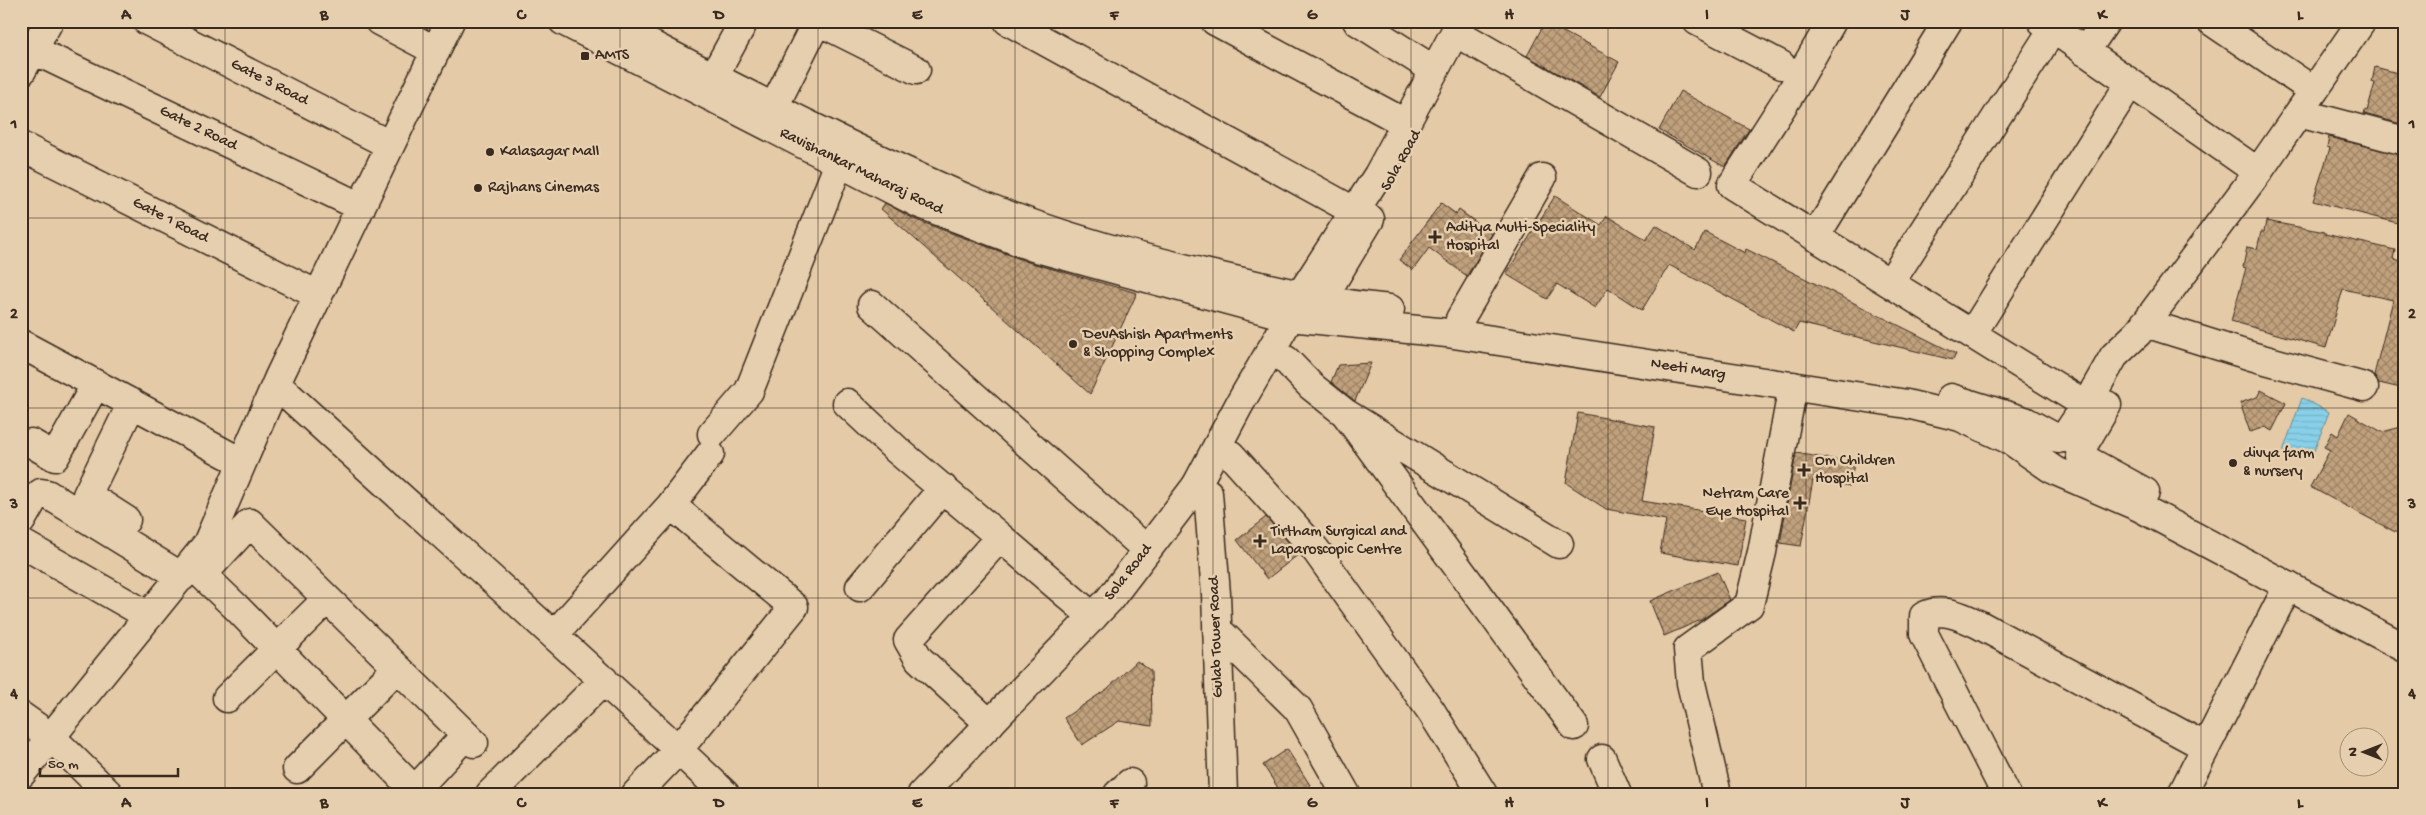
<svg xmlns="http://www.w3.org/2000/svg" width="2426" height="815" viewBox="0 0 2426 815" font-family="'Gochi Hand',sans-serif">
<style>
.water{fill:url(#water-rules);stroke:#698e98}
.building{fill:url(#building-cross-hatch);stroke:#3b2a1e}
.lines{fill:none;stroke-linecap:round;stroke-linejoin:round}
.minor-casing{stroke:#3b2a1e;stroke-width:31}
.major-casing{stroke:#3b2a1e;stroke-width:31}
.minor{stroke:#e6cfaf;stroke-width:28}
.major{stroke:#e6cfaf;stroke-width:28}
.grid{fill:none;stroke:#3b2a1e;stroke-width:1;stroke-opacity:0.55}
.poi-dot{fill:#3b2a1e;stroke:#e6cfaf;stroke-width:2}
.labels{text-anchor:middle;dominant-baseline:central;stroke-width:5;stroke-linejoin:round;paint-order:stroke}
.poi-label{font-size:16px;fill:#3b2a1e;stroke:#e6cfaf;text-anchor:start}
.street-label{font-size:16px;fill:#3b2a1e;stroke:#e6cfaf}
.neatline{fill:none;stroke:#3b2a1e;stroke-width:2}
.grid-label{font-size:16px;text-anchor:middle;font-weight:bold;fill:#3b2a1e}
</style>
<defs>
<pattern id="water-rules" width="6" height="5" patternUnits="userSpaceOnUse" patternTransform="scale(1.25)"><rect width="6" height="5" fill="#88d0e9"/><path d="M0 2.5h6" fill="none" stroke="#76b3c7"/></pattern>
<pattern id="building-cross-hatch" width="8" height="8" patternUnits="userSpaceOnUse" patternTransform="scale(1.25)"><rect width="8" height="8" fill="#c0a17c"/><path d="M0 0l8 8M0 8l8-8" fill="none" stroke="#9d8365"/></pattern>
</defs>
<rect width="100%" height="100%" fill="#e4caa7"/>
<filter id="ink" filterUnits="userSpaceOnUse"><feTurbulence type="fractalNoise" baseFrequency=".02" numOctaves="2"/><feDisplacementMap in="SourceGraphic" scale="10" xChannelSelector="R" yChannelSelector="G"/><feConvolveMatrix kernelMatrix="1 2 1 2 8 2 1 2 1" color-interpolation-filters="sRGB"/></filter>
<g filter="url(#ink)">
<!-- water -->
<path class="water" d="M2302,398L2329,412L2311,459L2283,451Z"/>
<!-- building -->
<path class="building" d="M1545,22L1619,62L1600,97L1527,56Z
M2375,67L2405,75V125L2364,114L2365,110L2367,111L2375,83L2372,82Z
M1680,91L1749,129L1725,167L1659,130Z
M2329,137L2405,156V225L2313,201L2330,148L2327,147Z
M1555,196L1601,225L1607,216L1646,240L1656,225L1695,250L1705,232L1745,253L1746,249L1956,354L1953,360L1799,323L1794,332L1669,265L1642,310L1608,288L1595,308L1557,284L1547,299L1506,274Z
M885,203L914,219L1028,262L1137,293L1090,394L881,209Z
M1441,203L1456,214L1459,210L1492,234L1467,276L1429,248L1413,270L1399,260Z
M2266,221L2325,232V234L2395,250L2393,259L2405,262V389L2379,383L2374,375L2393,300L2343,289L2326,348L2231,321L2246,268L2243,267L2247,247L2257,249L2261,232H2264Z
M1371,363L1355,401L1331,382L1338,365Z
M2261,390L2286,403L2272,431L2265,427L2250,432L2240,403L2257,397Z
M1578,413L1655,427L1642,501L1746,518L1738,566L1660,553L1666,520L1606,509L1566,483Z
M2349,413L2382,432L2405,426V525L2399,534L2310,487L2330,450L2324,447L2332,432L2338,436Z
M1796,453L1854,463L1850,486L1813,480L1801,546L1780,543Z
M1266,517L1299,554L1267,579L1237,540Z
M1718,572L1730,600L1701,620L1664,636L1650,601Z
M1137,661L1151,671L1152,726L1119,721L1082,745L1064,718L1107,689Z
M1287,749L1310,785L1297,794H1282L1263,765Z"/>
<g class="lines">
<defs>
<path id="minor" d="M147,21L390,145
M379,21L436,51
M818,21L916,70
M1008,21L1354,211
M1215,21L1405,123
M1357,21L1434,70
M1697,21L1781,65
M1832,21L1792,91L1732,185L2086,405
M2042,21L2258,172
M2211,21L2314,91
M1469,40L1698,172
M21,44L361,207
M2085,52L2106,21
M21,72L49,21
M714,76L744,21
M774,107L817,21
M2299,113L2405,141
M21,146L318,295
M1815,237L1948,21
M1890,283L2053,29
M872,305L1147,550
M1460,319L1542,178
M2145,323L2251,356L2364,387
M1972,334L2130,83
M21,344L241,462
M1286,360L1311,386L1345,413L1559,544
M276,384C425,521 579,654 725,794
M847,403L897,450L1000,537
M1345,413L1574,726
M712,434L749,391L839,163
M2064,438L2086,405L2114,356L2138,333L2258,172L2362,21
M31,443L55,457L96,384
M2080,451L2107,405
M1231,455L1315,549L1431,711L1483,794
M1196,486L1208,493L1216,594L1223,794
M126,520L87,495L132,403
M21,521L33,500L41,493L47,494L182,577
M21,543L149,616
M192,565L236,607L418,794
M203,574L250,523L474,743
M860,587L943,488
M1217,629L1298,709L1346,794
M554,635L671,505L710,454
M227,698L327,599
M21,716L51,737L109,794
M990,724L919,659L908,640L1000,537L1093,617
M1602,759L1617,794
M297,769L396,669
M21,774L207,544L279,377L450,21
M415,790L466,735
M490,794L604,680
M636,794L679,749L794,607L671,505
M1118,794L1130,783
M1717,794L1691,683L1688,649L1749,605L1762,552L1793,386
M2006,794L1924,634V616C1942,607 1961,616 1978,624L2206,747
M2182,794L2288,586"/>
<path id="major" d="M563,21L920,204L1033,247L1290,317L1447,333L1907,404L1960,417L2010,440L2052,469
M605,21C728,84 850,149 977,203C1088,249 1206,274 1323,300C1344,305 1368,306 1390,309
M1314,313L1370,219
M1951,398L2025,421L2058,439
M2081,457L2145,492
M2058,472L2139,507L2405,648
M922,794L1109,600L1196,486L1239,405L1290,317L1301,294L1378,175L1461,21"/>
</defs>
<!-- minor casing -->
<use href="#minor" class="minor-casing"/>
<!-- major casing -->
<use href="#major" class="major-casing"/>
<!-- minor -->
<use href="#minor" class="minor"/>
<!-- major -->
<use href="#major" class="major"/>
</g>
</g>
<!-- grid -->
<path class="grid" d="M225,21V794M423,21V794M620,21V794M818,21V794M1015,21V794M1213,21V794M1411,21V794M1608,21V794M1806,21V794M2003,21V794M2201,21V794M21,218H2405M21,408H2405M21,598H2405"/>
<!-- markers -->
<g class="poi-dot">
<rect x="580" y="51" width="10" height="10" rx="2.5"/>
<circle cx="490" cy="152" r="5"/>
<circle cx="478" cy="188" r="5"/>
<path d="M1432.5 229.5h5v5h5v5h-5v5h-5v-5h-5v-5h5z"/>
<circle cx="1073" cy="344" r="5"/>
<circle cx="2233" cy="463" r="5"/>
<path d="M1801.5 462.5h5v5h5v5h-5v5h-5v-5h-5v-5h5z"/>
<path d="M1797.5 495.5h5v5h5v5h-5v5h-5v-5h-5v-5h5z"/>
<path d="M1257.5 533.5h5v5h5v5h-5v5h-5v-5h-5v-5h5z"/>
</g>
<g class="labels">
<!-- poi labels -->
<g class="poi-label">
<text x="595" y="56">AMTS</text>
<text x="500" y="152">Kalasagar Mall</text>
<text x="488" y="188">Rajhans Cinemas</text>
<text x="1446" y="228">Aditya Multi-Speciality<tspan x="1446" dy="18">Hospital</tspan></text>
<text x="1083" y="335">DevAshish Apartments<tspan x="1083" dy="18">&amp; Shopping Complex</tspan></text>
<text x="2243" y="454">divya farm<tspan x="2243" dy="18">&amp; nursery</tspan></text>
<text x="1815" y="461">Om Children<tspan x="1815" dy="18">Hospital</tspan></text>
<text x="1789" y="494" text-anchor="end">Netram Care<tspan x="1789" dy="18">Eye Hospital</tspan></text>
<text x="1271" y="532">Tirtham Surgical and<tspan x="1271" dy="18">Laparoscopic Centre</tspan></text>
</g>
<!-- street labels -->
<g class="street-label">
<text transform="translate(269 83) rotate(27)">Gate 3 Road</text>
<text transform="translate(198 129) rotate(26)">Gate 2 Road</text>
<text transform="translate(1402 161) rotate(-61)">Sola Road</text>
<text transform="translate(861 172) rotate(26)">Ravishankar Maharaj Road</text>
<text transform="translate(170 221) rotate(27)">Gate 1 Road</text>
<text transform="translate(1688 370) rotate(9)">Neeti Marg</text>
<text transform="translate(1129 573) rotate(-52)">Sola Road</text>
<text transform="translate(1217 637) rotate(-92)">Gulab Tower Road</text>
</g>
</g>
<!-- margin -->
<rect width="2426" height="815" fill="none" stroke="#e6cfaf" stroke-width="55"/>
<!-- north arrow -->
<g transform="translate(2364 752) rotate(270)"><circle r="24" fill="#e6cfaf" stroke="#a28d75"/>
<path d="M0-4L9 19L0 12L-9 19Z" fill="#3b2a1e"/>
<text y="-8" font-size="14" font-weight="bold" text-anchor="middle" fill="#3b2a1e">N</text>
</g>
<!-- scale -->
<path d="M40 768v8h138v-8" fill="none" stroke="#3b2a1e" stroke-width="2.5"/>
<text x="48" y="768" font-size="15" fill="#3b2a1e" stroke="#e6cfaf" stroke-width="4" paint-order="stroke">50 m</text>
<rect x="28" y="28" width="2370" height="760" class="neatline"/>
<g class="grid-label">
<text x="126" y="19">A</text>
<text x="324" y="19">B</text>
<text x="521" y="19">C</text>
<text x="719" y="19">D</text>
<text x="917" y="19">E</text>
<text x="1114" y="19">F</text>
<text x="1312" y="19">G</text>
<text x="1509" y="19">H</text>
<text x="1707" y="19">I</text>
<text x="1905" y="19">J</text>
<text x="2102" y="19">K</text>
<text x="2300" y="19">L</text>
<text x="14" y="128">1</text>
<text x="2412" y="128">1</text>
<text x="14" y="318">2</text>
<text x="2412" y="318">2</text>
<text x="14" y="508">3</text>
<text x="2412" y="508">3</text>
<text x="14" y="698">4</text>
<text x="2412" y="698">4</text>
<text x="126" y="807">A</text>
<text x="324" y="807">B</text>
<text x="521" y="807">C</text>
<text x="719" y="807">D</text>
<text x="917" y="807">E</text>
<text x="1114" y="807">F</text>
<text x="1312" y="807">G</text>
<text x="1509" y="807">H</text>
<text x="1707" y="807">I</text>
<text x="1905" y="807">J</text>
<text x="2102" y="807">K</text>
<text x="2300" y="807">L</text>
</g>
</svg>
